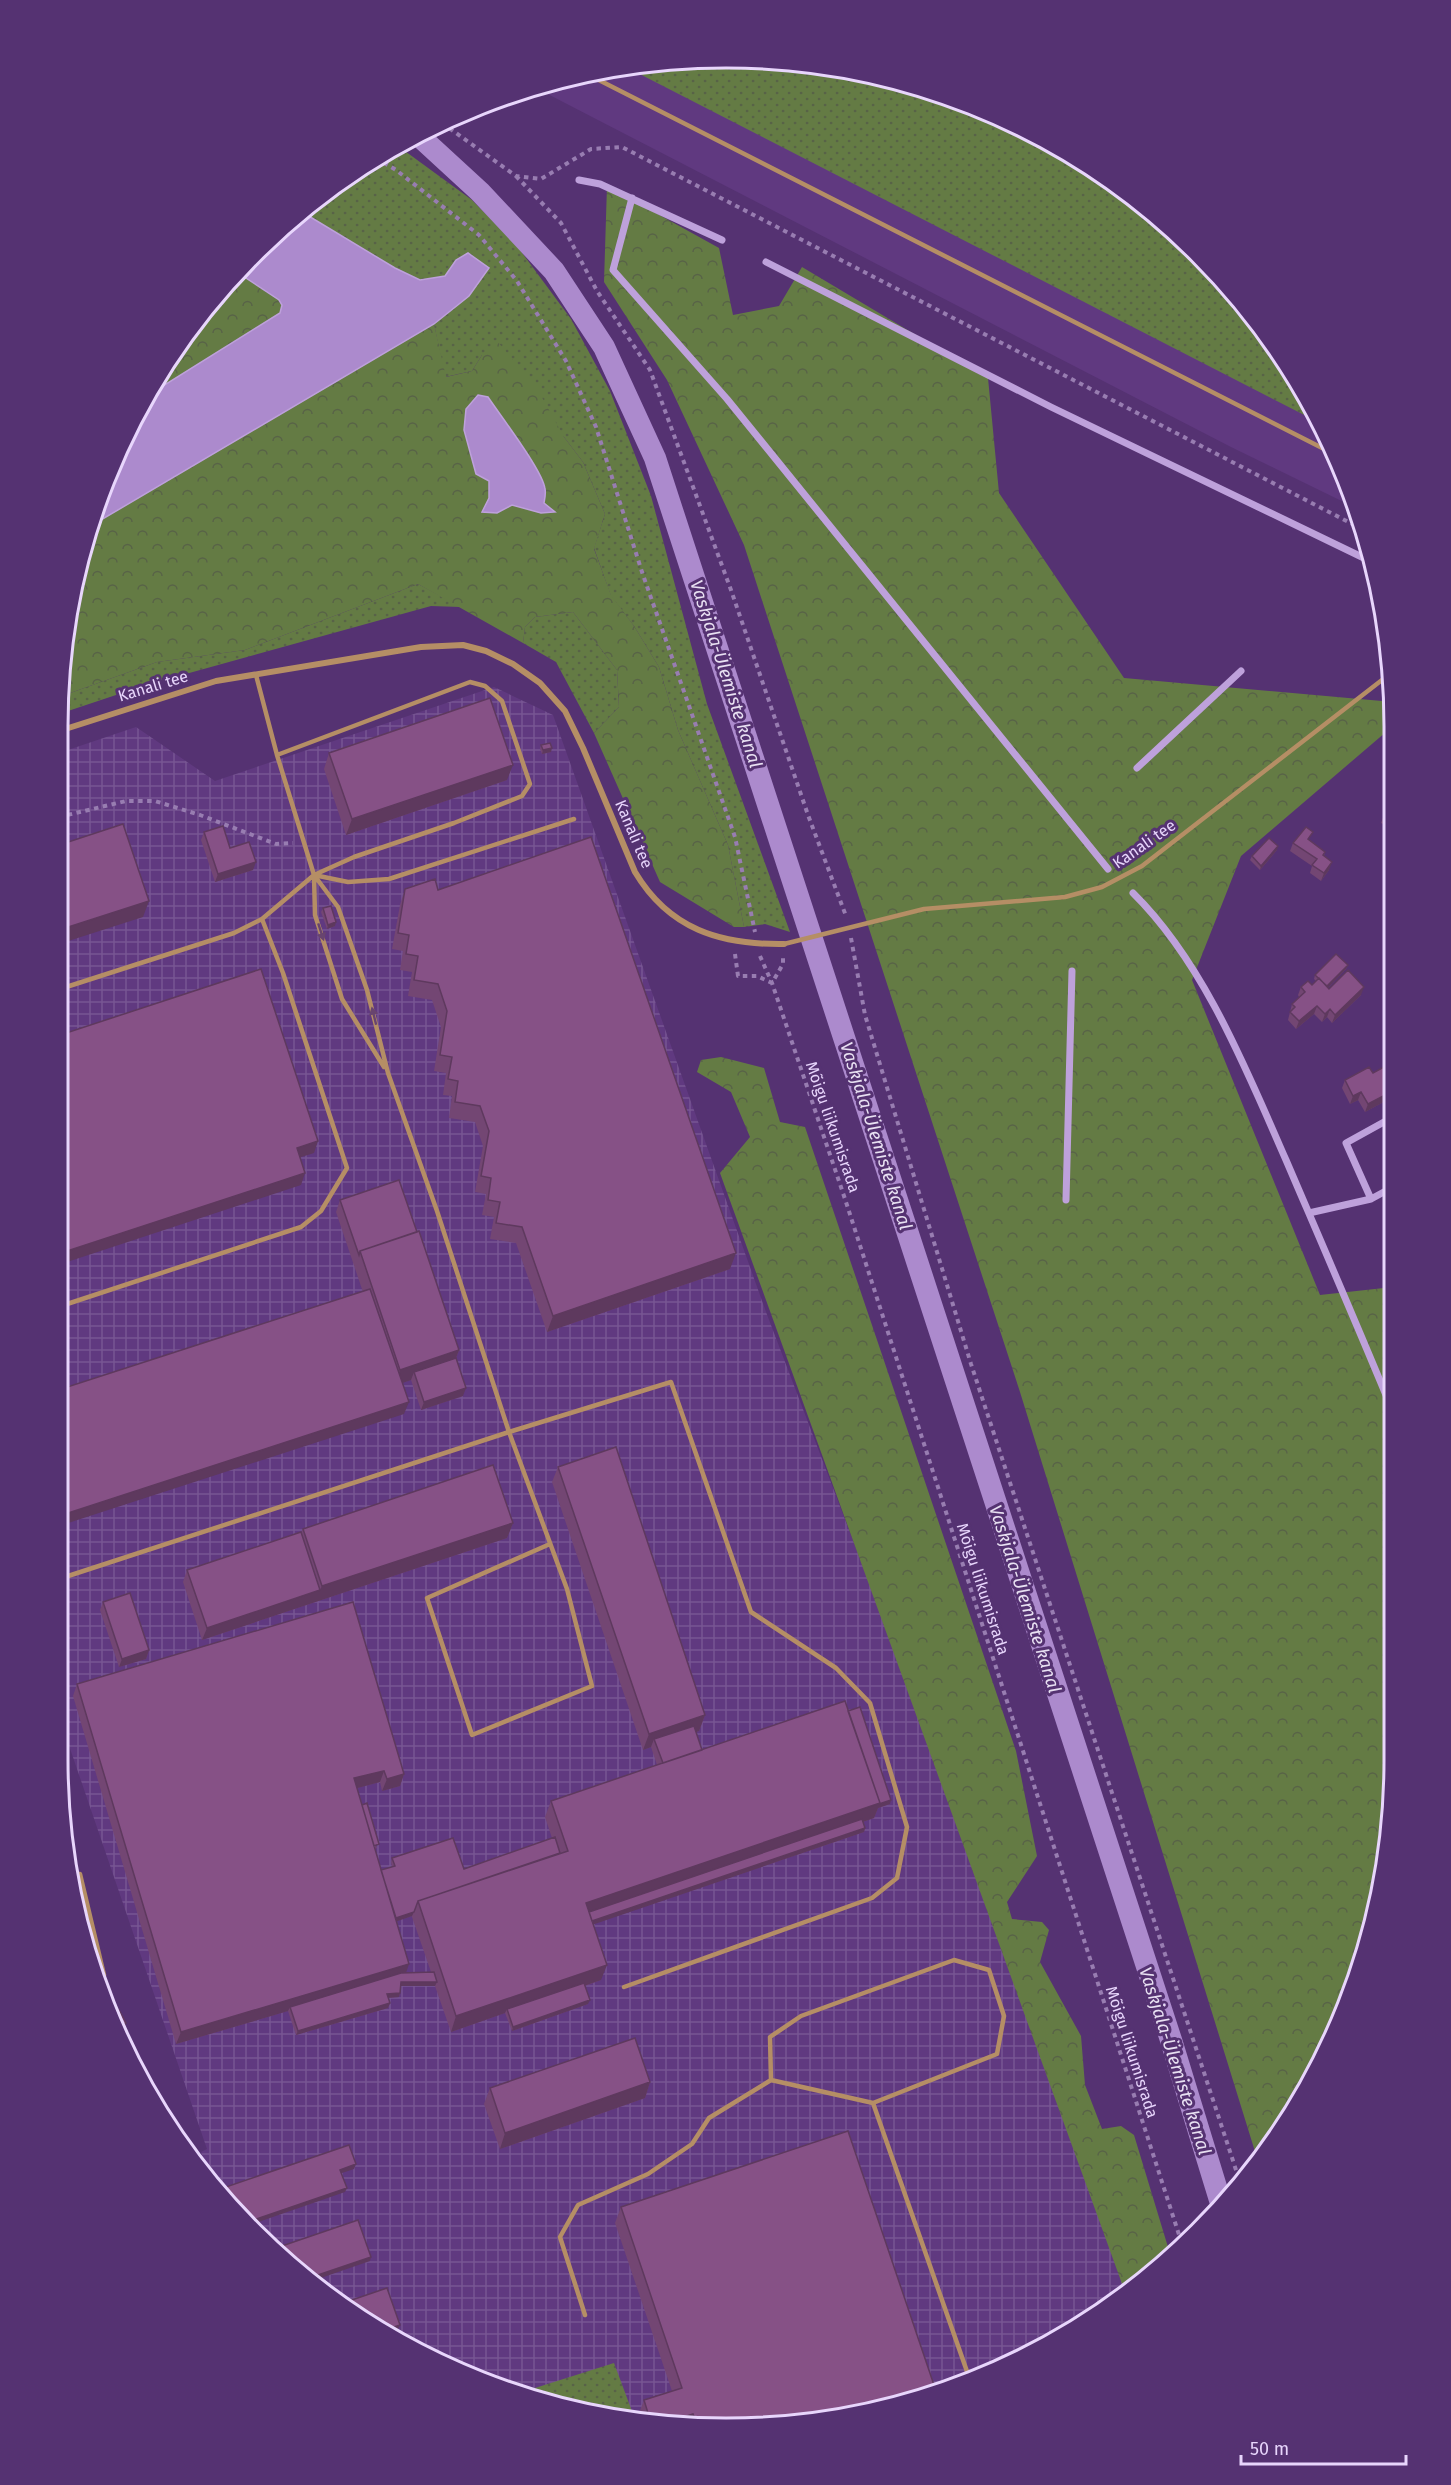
<svg xmlns="http://www.w3.org/2000/svg" width="1451" height="2485" viewBox="0 0 1451 2485" font-family="'Fira Sans',sans-serif">
<style>
.built{fill:#603980}
.industrial{fill:url(#industrial-grid)}
.grass{fill:url(#grass-dots)}
.forest{fill:url(#forest-crowns)}
.water{fill:#ac8acd;stroke:#bea1db;stroke-width:1.5}
.lines{fill:none;stroke-linecap:round;stroke-linejoin:round}
.stream{stroke:#bea1db;stroke-width:7}
.canal{stroke:#ac8acd;stroke-width:22}
.path{stroke:#987db1;stroke-width:4;stroke-dasharray:4.5 4.5;stroke-linecap:butt}
.service{stroke:#b58e65;stroke-width:4.5}
.minor{stroke:#b58e65;stroke-width:6}
.wall{fill:#734673;fill-rule:evenodd}
.shaded-wall{fill:#5e395e}
.building{fill:#865186;stroke:#5e395e;stroke-width:1.5}
.oneway{fill:#68446f}
.labels{text-anchor:middle;dominant-baseline:central;stroke-width:6;stroke-linejoin:round;paint-order:stroke}
.street-label{font-size:16px;fill:#e8d6fc;stroke:#553272}
.water-label{font-size:18px;font-style:italic;fill:#e8e0f2;stroke:#553272}
.rim{fill:none;stroke:#e8d6fc;stroke-width:3}
</style>
<defs>
<pattern id="industrial-grid" width="8" height="8" patternUnits="userSpaceOnUse" patternTransform="scale(1.5)"><rect width="8" height="8" fill="#603980"/><path d="M0 4h8M4 0v8" fill="none" stroke="#775593"/></pattern>
<pattern id="grass-dots" width="8" height="8" patternUnits="userSpaceOnUse" patternTransform="scale(1.5)"><rect width="8" height="8" fill="#647b44"/><path d="M2 2h.1M6 6h.1" fill="none" stroke="#586347" stroke-width="1.8" stroke-linecap="round"/></pattern>
<pattern id="forest-crowns" width="20" height="18" patternUnits="userSpaceOnUse" patternTransform="scale(1.5)"><rect width="20" height="18" fill="#647b44"/><path d="M2 6a3 3 0 1 1 6 0M12 15a3 3 0 1 1 6 0" fill="none" stroke="#586347"/></pattern>
</defs>
<rect width="100%" height="100%" fill="#553272"/>
<!-- built -->
<path class="built" d="M725,57L856,70L981,108L1097,169L1198,253L1304,391L1358,509L1231,447L536,88L595,70Z"/>
<!-- industrial -->
<path class="industrial" d="M494,687L553,715L766,1312L996,1916L1129,2289L1060,2338L981,2377L856,2415L769,2427L639,2422L552,2405L430,2359L354,2315L253,2232L212,2186L201,2152L207,2149L62,1725L59,753L136,727L215,781Z"/>
<!-- grass -->
<path class="grass" d="M725,57L856,70L981,108L1097,169L1198,253L1304,391L1318,422L626,67Z
M398,146L472,200L517,246L571,319L610,391L651,496L707,704L790,932L765,924L744,927L728,845L678,730L659,667L634,626L611,596L594,548L605,514L583,462L564,437L482,355L472,371L445,377L434,324L469,296L456,260L445,276L420,280L395,268L302,212L354,170Z
M418,584L461,607L431,606L146,685L59,714V697L157,662L245,650Z
M573,612L617,670L619,707L594,733L556,662L523,643L525,627L535,617Z
M614,2363L636,2422L552,2405L533,2398L535,2388Z"/>
<!-- forest -->
<path class="forest" d="M607,186L719,248L733,315L779,306L802,267L988,378L999,493L1124,678L1393,702V726L1241,856L1192,980L1320,1295L1393,1287V1804L1358,1975L1282,2131L1257,2158L1020,1392L744,545L667,380L604,282Z
M237,272L279,300L282,305L280,313L150,394L169,354Z
M434,324L446,377L472,371L482,355L497,341L539,392L564,437L583,462L605,514L594,549L611,595L634,626L659,667L678,730L728,845L744,927H734L660,882L594,733L619,707L617,670L573,612L535,617L525,627L523,643L418,584L245,650L157,662L59,697L58,681L89,527Z
M721,1057L764,1068L780,1122L805,1127L1016,1751L1037,1856L1007,1902L1012,1919L1042,1922L1049,1930L1040,1962L1081,2036L1085,2085L1102,2129L1121,2126L1134,2135L1171,2257L1125,2292L720,1173L750,1137L731,1092L697,1072L701,1060Z"/>
<!-- water -->
<path class="water" d="M302,212L395,268L420,280L445,276L456,260L468,253L489,268L469,296L434,324L89,527L93,510L150,394L280,313L282,305L279,300L237,272L253,253Z
M478,395L488,397C500,415 543,471 545,489C546,493 545,498 544,503L555,512L541,513L512,505L497,513L482,512L489,498V481L476,474L464,430L466,409Z"/>
<g class="lines">
<!-- stream -->
<path class="stream" d="M579,180L600,184L722,240
M632,198L613,270L727,399L1108,869
M766,262L1051,407L1368,560
M1137,768L1241,671
M1133,893C1204,963 1246,1069 1286,1160C1322,1244 1358,1327 1393,1412
M1371,1199L1346,1143L1393,1117
M1066,1200L1072,971
M1309,1213L1371,1199L1393,1187"/>
<!-- canal -->
<path class="canal" d="M418,135L480,192L554,271L604,347L655,458L1171,2040L1220,2200"/>
<!-- path -->
<path class="path" d="M442,123L516,176L541,179L591,149L622,147L1362,529
M376,158L396,170L479,235L517,281L566,361L596,427L642,572L735,837L755,932
M516,176L561,223L597,291L650,370L731,590L808,815L846,916
M59,817L126,801H155L200,815L276,844L293,843
M851,938L865,1015L971,1364L1239,2179
M735,954L738,976H757L772,983L783,964V956
M760,956L772,983L846,1202L1182,2244"/>
<!-- service -->
<path class="service" d="M585,73L1332,453
M277,755L314,875L315,915L342,999L384,1067
M314,875L338,907L367,990L388,1073L437,1211L509,1432L671,1382L751,1612L836,1668L870,1703L907,1827L897,1878L872,1898L624,1987
M314,875L348,882L389,879L574,819
M784,944L924,909L1065,897L1102,887L1142,866L1391,673
M60,989L234,933L262,919L314,875L354,857L454,823L522,796L530,784L502,701L485,686L470,682L277,755L256,675
M61,1306L301,1227L321,1211L347,1168L283,973L262,919
M62,1578L509,1432L567,1589L592,1686L472,1735L427,1598L550,1544
M70,1876L80,1874L104,1975L94,1978
M771,2080L770,2037L801,2016L954,1960L989,1970L1004,2016L997,2054L873,2103L970,2380
M585,2315L560,2237L578,2205L648,2174L692,2144L709,2118L771,2080L873,2103"/>
<!-- minor -->
<path class="minor" d="M59,731L216,681L421,647L463,645L486,651L513,664L540,683L565,711L583,748L635,872C669,929 720,945 784,944"/>
</g>
<!-- wall -->
<path class="wall" d="M541,745L551,752L542,754L540,749Z
M329,753L507,780L346,835L324,769Z
M1393,803V829L1381,823L1384,815Z
M204,832L253,870L215,882L201,840Z
M1310,840L1325,852L1324,856L1329,870L1321,881L1310,873L1312,866L1290,851L1293,843Z
M1277,850L1260,870L1250,860L1252,856Z
M405,889L438,890L730,1269L547,1332L516,1243L490,1239L494,1217L482,1215L486,1194L475,1192L483,1146L475,1122L449,1118L452,1096L443,1095L446,1073L434,1071L441,1027L432,1000L408,996L412,972L400,970L403,951L392,949L400,905Z
M323,908L335,926L327,929L321,912Z
M1348,965L1346,969L1328,988L1361,995L1332,1023L1327,1017L1322,1022L1314,1014L1296,1029L1288,1020L1292,1004L1299,997L1298,995L1301,987L1312,985L1316,981L1314,979L1315,975Z
M1393,1062V1100L1391,1098L1365,1112L1358,1100L1350,1104L1342,1088L1345,1080L1373,1073Z
M340,1200L417,1232L459,1350L456,1358L463,1396L421,1410L411,1380L402,1383L404,1414L336,1212Z
M558,1467L705,1715L699,1731L696,1732L702,1750L848,1711L890,1804L878,1808L874,1818L863,1822L865,1828L864,1832L593,1924L601,1980L585,1986L588,2004L512,2031L505,2013L451,2032L435,1986H401L399,1997L388,1998L390,2003L388,2008L296,2035L288,2011L176,2044L73,1696L77,1684L404,1774L400,1786L382,1791L380,1782L357,1788L377,1848L375,1849L381,1870L392,1867L391,1862L392,1858L464,1869L552,1838L545,1817L551,1801L657,1765L651,1747L643,1750L552,1482ZM412,1916V1917L431,1972L406,1973L397,1921Z
M513,1523L507,1538L202,1640L183,1582L187,1570L301,1532L303,1529Z
M103,1602L149,1650L146,1659L119,1667L100,1610Z
M650,2082L645,2098L500,2149L484,2104L490,2088Z
M621,2207L769,2427L640,2422L638,2416L644,2400L672,2391L615,2223Z"/>
<!-- shaded-wall -->
<path class="shaded-wall" d="M552,748L551,752L542,754L543,750Z
M513,765L507,780L346,835L352,819Z
M1278,846L1277,850L1260,870L1261,866Z
M256,862L253,870L215,882L218,874Z
M1332,862L1329,870L1321,881L1324,873Z
M149,901L143,917L59,944V930Z
M336,922L335,926L327,929L328,925Z
M1348,965L1346,969L1326,990L1327,986Z
M1364,987L1361,995L1332,1023L1335,1015Z
M1317,1006L1314,1014L1296,1029L1299,1021Z
M1330,1009L1327,1017L1322,1022L1325,1014Z
M1393,1091L1391,1098L1365,1112L1368,1104Z
M1361,1092L1358,1100L1350,1104L1353,1096Z
M318,1141L314,1153L292,1160L297,1148Z
M305,1173L301,1185L61,1264V1253Z
M736,1253L730,1269L547,1332L553,1316Z
M459,1350L453,1366L414,1372L411,1380L394,1386L400,1370Z
M466,1388L463,1396L421,1410L424,1402Z
M409,1402L404,1414L62,1525V1515Z
M513,1523L507,1538L202,1640L207,1628L320,1590L322,1586Z
M149,1650L146,1659L119,1667L122,1659Z
M705,1715L699,1731L656,1745L654,1739L651,1747L643,1750L649,1734Z
M384,1771L380,1782L350,1790L354,1778Z
M404,1774L400,1786L382,1791L387,1779Z
M891,1800L890,1804L878,1808L874,1818L583,1918L586,1903L880,1803Z
M865,1828L864,1832L583,1928L584,1924Z
M414,1912L412,1916L389,1924L391,1920Z
M409,1964L405,1976L290,2007L288,2011L176,2044L181,2032Z
M607,1965L601,1980L508,2012L507,2009L505,2013L451,2032L456,2016Z
M401,1982H437L435,1986H399Z
M400,1993L399,1997L386,1998L387,1994Z
M590,2000L588,2004L512,2031L513,2027Z
M390,2003L388,2008L296,2035L298,2031Z
M126,2023L125,2027L116,2032L115,2029Z
M650,2082L645,2098L500,2149L505,2133Z
M356,2164L354,2169L339,2174L340,2170Z
M347,2188L345,2192L247,2226L245,2223Z
M371,2257L370,2261L312,2281L309,2278Z
M400,2325L398,2329L386,2334L382,2331Z
M693,2414L690,2424L665,2423Z"/>
<!-- building -->
<path class="building" d="M490,698L513,765L352,819L329,753Z
M550,743L552,748L543,750L541,745Z
M1393,803V820L1384,815Z
M123,824L149,901L59,930V845Z
M223,826L230,848L249,842L256,862L218,874L204,832Z
M1306,827L1313,832L1308,839L1325,852L1323,855L1332,862L1324,873L1312,865L1317,859L1293,843Z
M591,837L736,1253L553,1316L522,1227L496,1223L500,1202L488,1200L491,1178L481,1176L489,1131L480,1106L455,1102L458,1081L448,1079L452,1057L440,1055L447,1011L438,984L414,980L418,956L406,954L409,935L398,933L405,889L435,879L438,890Z
M1269,838L1278,846L1261,866L1252,856Z
M331,906L336,922L328,925L323,908Z
M1336,954L1348,965L1327,986L1315,975Z
M261,969L318,1141L297,1148L305,1173L61,1253L60,1035Z
M1348,970L1364,987L1335,1015L1330,1009L1325,1014L1317,1006L1299,1021L1290,1012L1295,1007L1292,1004L1305,992L1301,987L1308,981L1312,985L1319,978L1329,989Z
M1393,1062V1091L1368,1104L1361,1092L1353,1096L1345,1080L1369,1067L1373,1073Z
M399,1180L417,1232L360,1251L359,1255L340,1200Z
M419,1231L459,1350L400,1370L360,1251Z
M370,1289L409,1402L62,1515L61,1389Z
M456,1358L466,1388L424,1402L414,1372Z
M616,1447L705,1715L649,1734L558,1467Z
M493,1465L513,1523L322,1586L303,1529Z
M301,1532L320,1590L207,1628L187,1570Z
M130,1593L149,1650L122,1659L103,1602Z
M353,1602L404,1774L387,1779L384,1771L354,1778L409,1964L181,2032L77,1684Z
M845,1701L880,1803L586,1903L607,1965L456,2016L418,1901L568,1851L551,1801Z
M860,1707L891,1800L879,1804L880,1803L848,1711Z
M694,1726L702,1750L663,1763L654,1739Z
M367,1803L379,1844L374,1846L362,1805Z
M862,1819L865,1828L592,1921L589,1912Z
M555,1837L560,1853L418,1901L414,1912L396,1918L381,1870L395,1866L392,1858L453,1838L464,1869Z
M434,1972L437,1982H401L400,1993L387,1994L390,2003L298,2031L290,2007L401,1973Z
M584,1983L590,2000L513,2027L507,2009Z
M119,2010L126,2023L115,2029L109,2015Z
M635,2038L650,2082L505,2133L490,2088Z
M848,2131L936,2391L856,2415L769,2427L697,2424L693,2414L665,2423H651L644,2400L682,2388L621,2207Z
M349,2145L356,2164L340,2170L347,2188L245,2223L217,2190Z
M358,2220L371,2257L309,2278L273,2249Z
M387,2288L400,2325L382,2331L354,2315L340,2304Z"/>
<!-- one-way arrows -->
<defs><path id="oneway-solid" d="M-6-.8H1V-3.2L6.5 0L1 3.2V.8H-6Z" transform="scale(1.5)"/></defs>
<g class="oneway">
<use href="#oneway-solid" transform="translate(321 932) rotate(72)"/>
<use href="#oneway-solid" transform="translate(374 1016) rotate(-104)"/>
</g>
<g class="labels">
<!-- street labels -->
<g class="street-label">
<text transform="translate(153 686) rotate(-17)">Kanali tee</text>
<text transform="translate(634 834) rotate(67)">Kanali tee</text>
<text transform="translate(1144 844) rotate(-35)">Kanali tee</text>
<text transform="translate(833 1127) rotate(71)">Mõigu liikumisrada</text>
<text transform="translate(983 1589) rotate(72)">Mõigu liikumisrada</text>
<text transform="translate(1132 2052) rotate(72)">Mõigu liikumisrada</text>
</g>
<!-- water labels -->
<g class="water-label">
<text transform="translate(726 674) rotate(72)">Vaskjala-Ülemiste kanal</text>
<text transform="translate(876 1136) rotate(72)">Vaskjala-Ülemiste kanal</text>
<text transform="translate(1025 1599) rotate(72)">Vaskjala-Ülemiste kanal</text>
<text transform="translate(1175 2061) rotate(72)">Vaskjala-Ülemiste kanal</text>
</g>
</g>
<!-- crop -->
<path d="M0 0H1451V2485H0ZM726 68H726A658 658 0 0 1 1384 726V1760A658 658 0 0 1 726 2418H726A658 658 0 0 1 68 1760V726A658 658 0 0 1 726 68Z" fill="#553272" fill-rule="evenodd"/>
<path class="rim" d="M726 68H726A658 658 0 0 1 1384 726V1760A658 658 0 0 1 726 2418H726A658 658 0 0 1 68 1760V726A658 658 0 0 1 726 68Z"/>
<!-- scale -->
<path d="M1241 2455v9h165v-9" fill="none" stroke="#e8d6fc" stroke-width="3"/>
<text x="1250" y="2455" font-size="18" fill="#e8d6fc" stroke="#553272" stroke-width="4.5" paint-order="stroke">50 m</text>
</svg>
